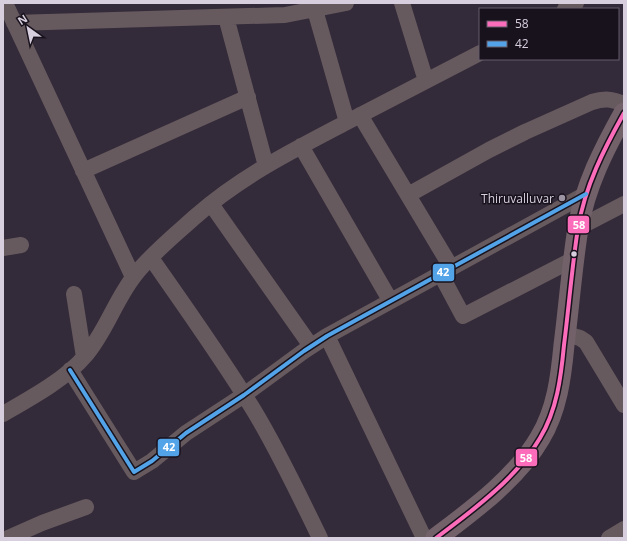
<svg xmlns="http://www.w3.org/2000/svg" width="627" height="541" viewBox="0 0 627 541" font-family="'Open Sans',sans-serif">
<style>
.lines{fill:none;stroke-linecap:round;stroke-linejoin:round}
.minor{stroke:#675a5f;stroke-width:16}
.major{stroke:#726169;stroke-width:21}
.bus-1-casing{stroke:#18121d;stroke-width:7}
.bus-2-casing{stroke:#18121d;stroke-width:7}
.bus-1{stroke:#fb6dba;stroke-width:4}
.bus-2{stroke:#53a3e8;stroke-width:4}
.poi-dot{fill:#9e95a4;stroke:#18121d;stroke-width:1.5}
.bus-dot{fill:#d7cede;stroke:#18121d;stroke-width:1.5}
.labels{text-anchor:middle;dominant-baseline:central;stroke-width:3;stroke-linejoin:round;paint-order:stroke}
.poi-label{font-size:12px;fill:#d7cede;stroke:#18121d;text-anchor:end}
.line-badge{stroke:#18121d;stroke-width:1.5}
.badge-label{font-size:11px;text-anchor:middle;font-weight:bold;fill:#fff}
</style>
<rect width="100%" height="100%" fill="#332b39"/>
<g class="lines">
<!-- minor -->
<path class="minor" d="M5,3L133,277
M313,3L347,122
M402,3L426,81
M565,9L576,3
M226,17L266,166
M14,23L285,15L346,3
M360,115L451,267
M301,146L390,300
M83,171L248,97
M408,195L489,150L525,132L592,102C605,98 612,99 624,104
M211,204L311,346
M578,228L624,204
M3,248L21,245
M151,258C186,308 221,357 253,409C278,450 299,495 320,538
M440,273L463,316L574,259
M74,294L84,357
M566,334L580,338L586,342L624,405
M327,336L424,538
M70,370L134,472L152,461L186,433L244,395L304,351L327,336L586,194
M3,414C29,399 66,379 85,356C106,332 115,300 135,275C150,255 177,233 196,216C241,176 294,150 347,122C391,99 436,76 480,53
M8,538L42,523L86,507
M609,538L624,529"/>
<!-- major -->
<path class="major" d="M436,538C472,511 517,478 540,438C557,410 561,377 564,345C569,306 572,266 578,228C585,186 604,149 624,113"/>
<defs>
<path id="bus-1" d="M436,538C472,511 517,478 540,438C557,410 561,377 564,345C569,306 572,266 578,228C585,186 604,149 624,113"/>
<path id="bus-2" d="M70,370L134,472L152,461L186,433L244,395L304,351L327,336L586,194"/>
</defs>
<!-- bus-1 casing -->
<use href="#bus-1" class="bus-1-casing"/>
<!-- bus-2 casing -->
<use href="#bus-2" class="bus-2-casing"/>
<!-- bus-1 -->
<use href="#bus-1" class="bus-1"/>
<!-- bus-2 -->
<use href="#bus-2" class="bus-2"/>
</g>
<!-- markers -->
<circle class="poi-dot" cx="562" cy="198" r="4"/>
<circle class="bus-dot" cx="574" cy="254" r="3.5"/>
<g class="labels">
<!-- poi labels -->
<g class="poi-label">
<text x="554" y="198">Thiruvalluvar</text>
</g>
</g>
<g class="line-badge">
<rect x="567" y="215" width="23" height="19" rx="4" fill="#fb6dba"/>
<rect x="432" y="263" width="23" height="19" rx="4" fill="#53a3e8"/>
<rect x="157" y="438" width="23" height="19" rx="4" fill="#53a3e8"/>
<rect x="515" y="448" width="23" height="19" rx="4" fill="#fb6dba"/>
</g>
<g class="badge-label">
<text x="579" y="229">58</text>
<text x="443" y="276">42</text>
<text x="169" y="451">42</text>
<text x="526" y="462">58</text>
</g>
<!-- border -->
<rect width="627" height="541" fill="none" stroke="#d7cede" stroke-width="8"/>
<!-- legend -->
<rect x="479" y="8" width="140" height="52" fill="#18121d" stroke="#645d6a"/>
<rect x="487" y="21" width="20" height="6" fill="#fb6dba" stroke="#645d6a"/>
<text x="515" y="28" font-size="12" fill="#d7cede">58</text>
<rect x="487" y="41" width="20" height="6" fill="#53a3e8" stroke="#645d6a"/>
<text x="515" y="48" font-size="12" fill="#d7cede">42</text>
<!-- north arrow -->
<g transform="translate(28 28) rotate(327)" stroke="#18121d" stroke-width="3" paint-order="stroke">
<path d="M0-3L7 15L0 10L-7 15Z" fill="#d7cede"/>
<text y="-6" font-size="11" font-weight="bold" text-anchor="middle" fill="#d7cede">N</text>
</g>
</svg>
